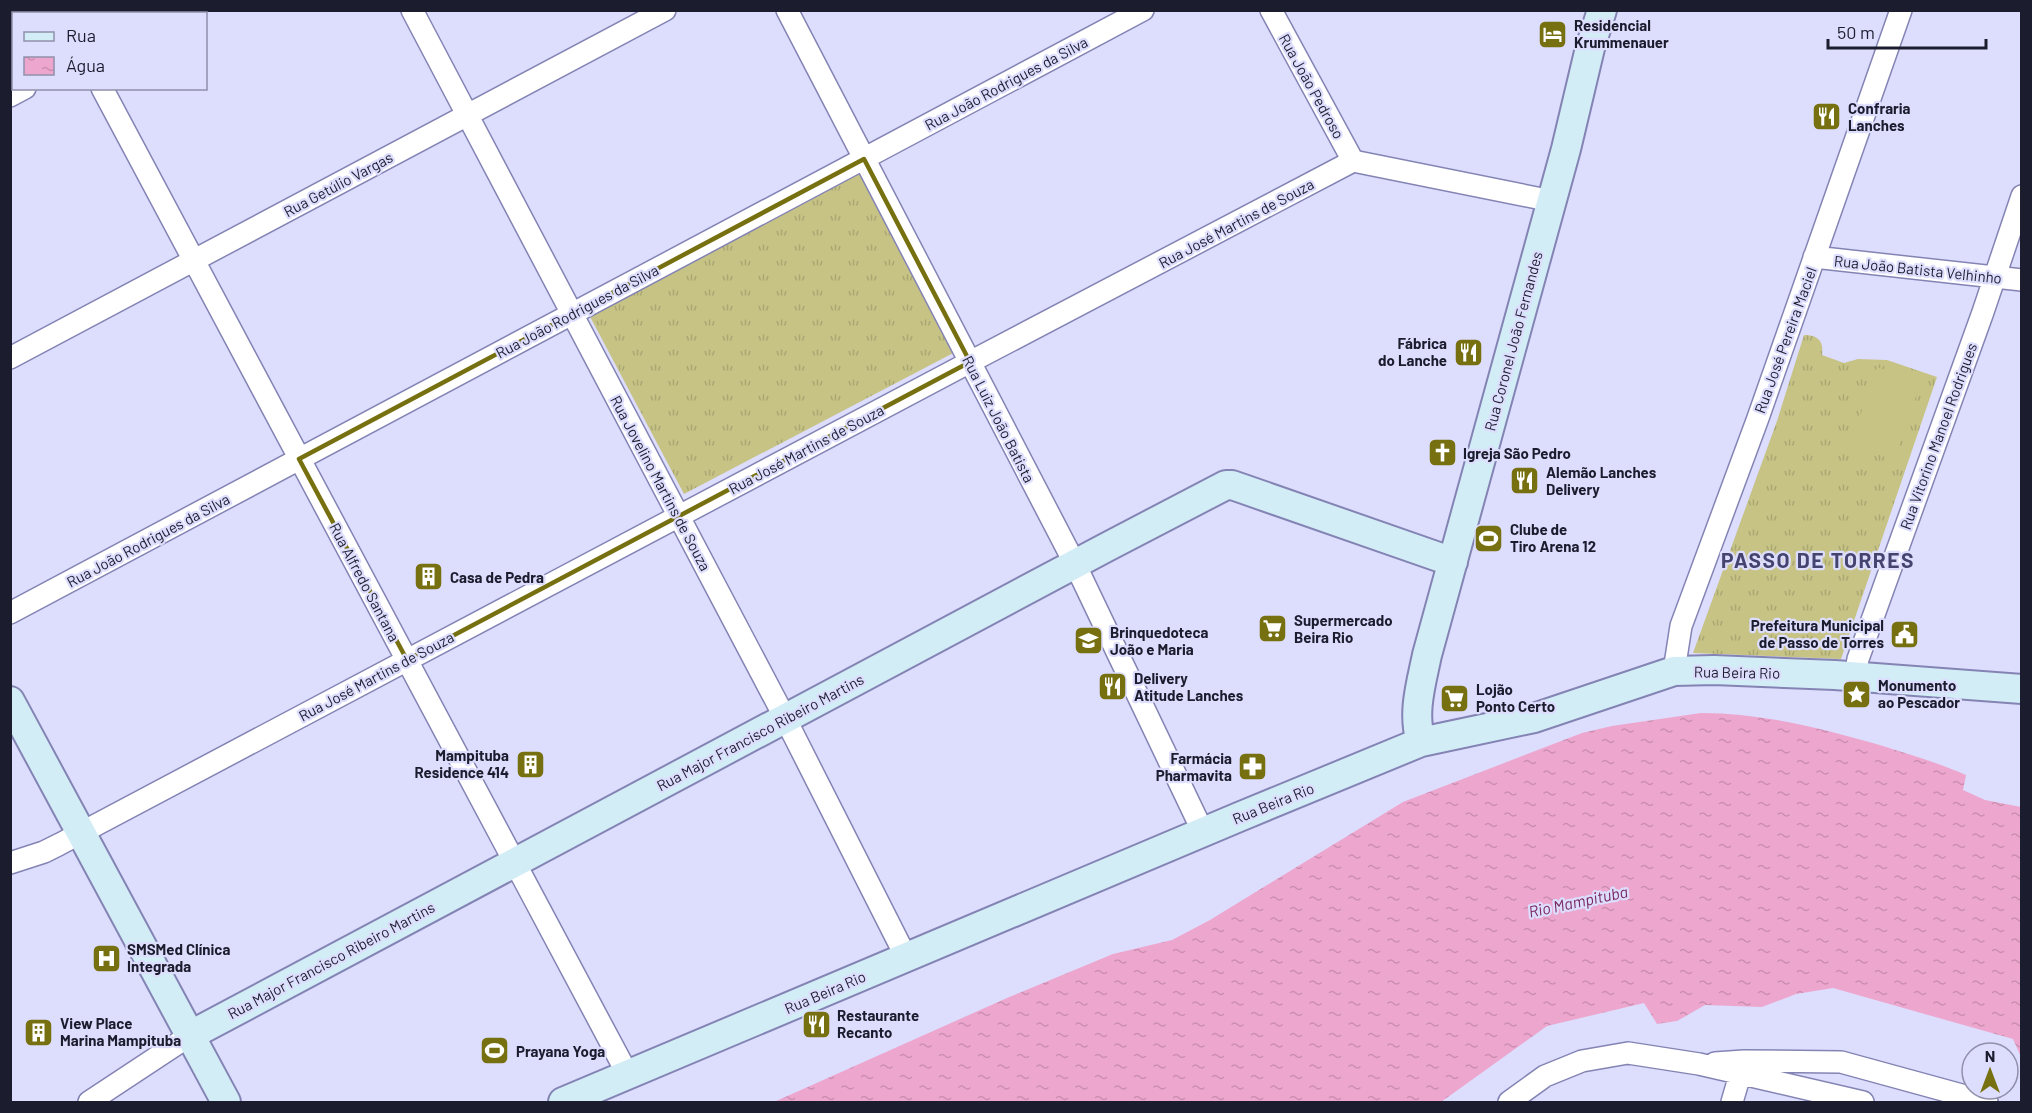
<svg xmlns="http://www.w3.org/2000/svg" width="2032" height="1113" viewBox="0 0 2032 1113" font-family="Barlow,sans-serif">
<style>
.grass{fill:url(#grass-tufts)}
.garden{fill:#c7c385}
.water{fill:url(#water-ripples)}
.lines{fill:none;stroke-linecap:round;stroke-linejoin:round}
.street-casing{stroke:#8484b4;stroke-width:24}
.secondary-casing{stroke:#8484b4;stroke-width:32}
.street{stroke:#fff;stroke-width:21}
.secondary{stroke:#d3edf7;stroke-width:28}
.marked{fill:none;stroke:#777010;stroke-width:4.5;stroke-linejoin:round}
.labels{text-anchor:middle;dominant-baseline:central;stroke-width:4.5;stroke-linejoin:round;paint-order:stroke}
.poi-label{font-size:15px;font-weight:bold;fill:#1c1c2f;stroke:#ddddfd;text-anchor:start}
.street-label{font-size:15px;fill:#1c1c2f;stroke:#ddddfd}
.water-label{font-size:16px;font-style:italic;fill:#79285c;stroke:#ddddfd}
.district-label{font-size:21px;font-weight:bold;letter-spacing:1.5px;fill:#45446f;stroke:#ddddfd}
</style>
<defs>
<pattern id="grass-tufts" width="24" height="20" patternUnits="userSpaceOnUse" patternTransform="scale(1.5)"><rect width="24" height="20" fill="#c7c385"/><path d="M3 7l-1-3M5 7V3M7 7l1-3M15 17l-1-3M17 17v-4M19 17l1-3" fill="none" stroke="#aaa773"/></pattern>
<pattern id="water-ripples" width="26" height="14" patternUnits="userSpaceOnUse" patternTransform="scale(1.5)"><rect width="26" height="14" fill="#eda6ce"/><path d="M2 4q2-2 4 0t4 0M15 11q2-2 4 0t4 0" fill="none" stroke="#cb8eb1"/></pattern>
</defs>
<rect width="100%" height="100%" fill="#ddddfd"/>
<!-- grass -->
<path class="grass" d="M862,167L959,350L684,494L587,311Z
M1804,335C1817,335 1824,340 1822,355L1844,363L1858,359L1887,360L1937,377L1841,659L1693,653L1777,421Z"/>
<!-- garden -->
<path class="garden" d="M1877,367L1921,382L1894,460L1850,445Z"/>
<!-- water -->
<path class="water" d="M1701,713C1763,713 1824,729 1883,746C1911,755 1939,763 1966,775L1963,790L1985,800L2021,807V1057L2013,1039L1833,988L1796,994L1762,1007L1705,1005L1677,1021L1657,1024L1644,1003L1547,1026L1441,1102H774L1007,998L1113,954L1172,940L1210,920L1403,802L1582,733L1612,726Z"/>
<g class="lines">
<defs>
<path id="street" d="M61,10L62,14
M412,10L785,718L906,957
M787,10L1075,564L1203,832
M1271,10L1353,161
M166,14L172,10
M102,88L628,1075
M10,96L25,88
M1814,257L2022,280
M10,358L665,10
M10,613L1143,10
M1674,671L1681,626L1758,418L1901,10
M1855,676L1858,659L1983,312L2022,196
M10,863L44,852L60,844L970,362L1353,161L1552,201
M1715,1063L1744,1061L1841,1062L1987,1102
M89,1102L189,1036
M1509,1102L1545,1076L1582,1061L1628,1053L1699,1064L1863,1102
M1732,1102L1744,1061"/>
<path id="secondary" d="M10,701L226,1102
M1421,742C1412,713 1421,684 1427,655L1566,149L1590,48L1602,10
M189,1036L1107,547L1226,485H1232L1453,562
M563,1102L1239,817L1421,742L1534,718L1674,671L1714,670L1835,675L2022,689"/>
</defs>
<!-- street casing -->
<use href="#street" class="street-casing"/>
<!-- secondary casing -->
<use href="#secondary" class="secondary-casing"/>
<!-- street -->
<use href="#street" class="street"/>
<!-- secondary -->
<use href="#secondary" class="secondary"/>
</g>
<!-- marked area -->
<path class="marked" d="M864,159L970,362L407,660L299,459Z"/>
<!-- icons -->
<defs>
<symbol id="hotel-square" viewBox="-11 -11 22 22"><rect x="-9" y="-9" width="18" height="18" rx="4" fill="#777010" stroke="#ddddfd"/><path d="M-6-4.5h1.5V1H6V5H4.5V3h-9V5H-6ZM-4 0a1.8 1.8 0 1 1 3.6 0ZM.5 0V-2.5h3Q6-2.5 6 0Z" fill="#fff"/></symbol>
<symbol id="restaurant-square" viewBox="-11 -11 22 22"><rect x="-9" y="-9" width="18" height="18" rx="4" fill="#777010" stroke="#ddddfd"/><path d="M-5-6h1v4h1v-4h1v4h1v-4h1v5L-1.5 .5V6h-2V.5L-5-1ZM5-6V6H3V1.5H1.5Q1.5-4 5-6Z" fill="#fff"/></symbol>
<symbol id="church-square" viewBox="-11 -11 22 22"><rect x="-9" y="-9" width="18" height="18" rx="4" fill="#777010" stroke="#ddddfd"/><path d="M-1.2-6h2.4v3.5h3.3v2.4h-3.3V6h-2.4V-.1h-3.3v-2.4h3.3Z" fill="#fff"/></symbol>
<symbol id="stadium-square" viewBox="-11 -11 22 22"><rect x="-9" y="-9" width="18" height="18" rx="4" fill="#777010" stroke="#ddddfd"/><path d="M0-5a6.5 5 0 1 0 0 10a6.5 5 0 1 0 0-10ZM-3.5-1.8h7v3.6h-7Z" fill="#fff"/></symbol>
<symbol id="building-square" viewBox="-11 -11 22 22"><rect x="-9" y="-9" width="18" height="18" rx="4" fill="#777010" stroke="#ddddfd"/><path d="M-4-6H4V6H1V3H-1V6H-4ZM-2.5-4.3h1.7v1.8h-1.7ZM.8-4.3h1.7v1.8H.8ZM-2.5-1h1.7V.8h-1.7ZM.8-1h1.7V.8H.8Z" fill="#fff"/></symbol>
<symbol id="supermarket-square" viewBox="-11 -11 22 22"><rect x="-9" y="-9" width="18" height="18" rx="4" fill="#777010" stroke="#ddddfd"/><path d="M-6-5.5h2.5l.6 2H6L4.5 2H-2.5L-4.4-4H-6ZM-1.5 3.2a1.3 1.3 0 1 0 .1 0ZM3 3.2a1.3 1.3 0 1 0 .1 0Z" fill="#fff"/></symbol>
<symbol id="civic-square" viewBox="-11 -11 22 22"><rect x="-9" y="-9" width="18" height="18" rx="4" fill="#777010" stroke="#ddddfd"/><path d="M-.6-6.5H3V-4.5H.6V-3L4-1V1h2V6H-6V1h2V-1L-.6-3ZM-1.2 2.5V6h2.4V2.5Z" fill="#fff"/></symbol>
<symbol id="school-square" viewBox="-11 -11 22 22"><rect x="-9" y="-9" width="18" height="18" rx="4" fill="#777010" stroke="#ddddfd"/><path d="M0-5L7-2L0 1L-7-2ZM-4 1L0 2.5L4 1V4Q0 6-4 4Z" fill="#fff"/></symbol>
<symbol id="sight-square" viewBox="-11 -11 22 22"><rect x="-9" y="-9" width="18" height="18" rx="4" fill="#777010" stroke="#ddddfd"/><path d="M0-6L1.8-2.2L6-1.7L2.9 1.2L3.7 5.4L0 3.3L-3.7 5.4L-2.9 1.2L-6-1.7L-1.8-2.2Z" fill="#fff"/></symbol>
<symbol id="pharmacy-square" viewBox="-11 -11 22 22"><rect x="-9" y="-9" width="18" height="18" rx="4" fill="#777010" stroke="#ddddfd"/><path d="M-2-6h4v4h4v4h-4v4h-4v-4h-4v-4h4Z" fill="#fff"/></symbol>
<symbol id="hospital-square" viewBox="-11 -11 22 22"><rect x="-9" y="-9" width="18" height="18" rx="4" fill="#777010" stroke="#ddddfd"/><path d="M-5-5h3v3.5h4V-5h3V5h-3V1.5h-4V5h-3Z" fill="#fff"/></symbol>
</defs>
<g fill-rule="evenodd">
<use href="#hotel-square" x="1536" y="18" width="33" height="33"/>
<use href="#restaurant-square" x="1810" y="100" width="33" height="33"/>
<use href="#restaurant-square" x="1452" y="336" width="33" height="33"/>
<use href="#church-square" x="1426" y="436" width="33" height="33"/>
<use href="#restaurant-square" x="1508" y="464" width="33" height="33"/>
<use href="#stadium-square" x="1472" y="522" width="33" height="33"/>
<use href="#building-square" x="412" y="560" width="33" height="33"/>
<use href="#supermarket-square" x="1256" y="612" width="33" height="33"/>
<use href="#civic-square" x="1888" y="618" width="33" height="33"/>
<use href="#school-square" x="1072" y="624" width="33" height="33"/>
<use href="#restaurant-square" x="1096" y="670" width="33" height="33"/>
<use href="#sight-square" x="1840" y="678" width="33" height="33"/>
<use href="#supermarket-square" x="1438" y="682" width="33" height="33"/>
<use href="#building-square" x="514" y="748" width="33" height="33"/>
<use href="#pharmacy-square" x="1236" y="750" width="33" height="33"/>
<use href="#hospital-square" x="90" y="942" width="33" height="33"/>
<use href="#restaurant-square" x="800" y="1008" width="33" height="33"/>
<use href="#building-square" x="22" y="1016" width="33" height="33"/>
<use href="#stadium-square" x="478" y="1034" width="33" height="33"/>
</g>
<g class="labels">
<!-- poi labels -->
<g class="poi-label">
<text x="1574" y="25">Residencial<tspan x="1574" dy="17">Krummenauer</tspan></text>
<text x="1848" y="108">Confraria<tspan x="1848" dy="17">Lanches</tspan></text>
<text x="1447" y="343" text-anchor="end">Fábrica<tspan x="1447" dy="17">do Lanche</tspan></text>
<text x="1463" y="453">Igreja São Pedro</text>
<text x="1546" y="472">Alemão Lanches<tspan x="1546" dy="17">Delivery</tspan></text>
<text x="1510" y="529">Clube de<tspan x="1510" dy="17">Tiro Arena 12</tspan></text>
<text x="450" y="577">Casa de Pedra</text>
<text x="1294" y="620">Supermercado<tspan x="1294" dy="17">Beira Rio</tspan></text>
<text x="1884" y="625" text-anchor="end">Prefeitura Municipal<tspan x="1884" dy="17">de Passo de Torres</tspan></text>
<text x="1110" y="632">Brinquedoteca<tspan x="1110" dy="17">João e Maria</tspan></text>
<text x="1134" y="678">Delivery<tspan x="1134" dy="17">Atitude Lanches</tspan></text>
<text x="1878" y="685">Monumento<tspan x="1878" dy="17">ao Pescador</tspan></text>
<text x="1476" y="689">Lojão<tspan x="1476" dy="17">Ponto Certo</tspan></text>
<text x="509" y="755" text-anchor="end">Mampituba<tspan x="509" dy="17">Residence 414</tspan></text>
<text x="1232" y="758" text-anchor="end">Farmácia<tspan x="1232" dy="17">Pharmavita</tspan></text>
<text x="127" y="949">SMSMed Clínica<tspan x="127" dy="17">Integrada</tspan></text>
<text x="837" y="1015">Restaurante<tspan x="837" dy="17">Recanto</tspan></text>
<text x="60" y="1023">View Place<tspan x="60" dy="17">Marina Mampituba</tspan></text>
<text x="516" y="1051">Prayana Yoga</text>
</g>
<!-- street labels -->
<g class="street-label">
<text transform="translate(1006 83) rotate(-28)">Rua João Rodrigues da Silva</text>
<text transform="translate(1312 86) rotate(61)">Rua João Pedroso</text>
<text transform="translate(338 184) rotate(-28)">Rua Getúlio Vargas</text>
<text transform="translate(1236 223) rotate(-28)">Rua José Martins de Souza</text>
<text transform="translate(1918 269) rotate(6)">Rua João Batista Velhinho</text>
<text transform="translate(577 311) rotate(-28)">Rua João Rodrigues da Silva</text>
<text transform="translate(1785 340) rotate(-70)">Rua José Pereira Maciel</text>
<text transform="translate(1513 341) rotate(-75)">Rua Coronel João Fernandes</text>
<text transform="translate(999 419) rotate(63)">Rua Luiz João Batista</text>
<text transform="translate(1938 436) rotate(-70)">Rua Vitorino Manoel Rodrigues</text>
<text transform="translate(806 449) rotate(-28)">Rua José Martins de Souza</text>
<text transform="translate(661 483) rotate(62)">Rua Jovelino Martins de Souza</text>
<text transform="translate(148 540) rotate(-28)">Rua João Rodrigues da Silva</text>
<text transform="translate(365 582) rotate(62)">Rua Alfredo Santana</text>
<text transform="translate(1737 672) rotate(1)">Rua Beira Rio</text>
<text transform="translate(376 676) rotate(-28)">Rua José Martins de Souza</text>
<text transform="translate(760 732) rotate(-28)">Rua Major Francisco Ribeiro Martins</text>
<text transform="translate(1273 803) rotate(-22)">Rua Beira Rio</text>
<text transform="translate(331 960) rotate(-28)">Rua Major Francisco Ribeiro Martins</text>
<text transform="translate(825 992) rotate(-23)">Rua Beira Rio</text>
</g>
<!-- water labels -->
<g class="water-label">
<text transform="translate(1578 901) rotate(-12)">Rio Mampituba</text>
</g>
<!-- district labels -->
<g class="district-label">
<text x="1818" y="559">PASSO DE TORRES</text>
</g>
</g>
<!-- border -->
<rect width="2032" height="1113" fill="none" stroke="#1c1c2f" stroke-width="24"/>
<!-- legend -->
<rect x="12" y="12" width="195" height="78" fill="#ddddfd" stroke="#9090ab" stroke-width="1.5"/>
<rect x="24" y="32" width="30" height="9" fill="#d3edf7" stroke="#9090ab" stroke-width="1.5"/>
<text x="66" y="42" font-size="18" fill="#1c1c2f">Rua</text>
<rect x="24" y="57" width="30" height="18" fill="url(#water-ripples)" stroke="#9090ab" stroke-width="1.5"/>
<text x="66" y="72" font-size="18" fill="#1c1c2f">Água</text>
<!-- north arrow -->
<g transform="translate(1990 1071)"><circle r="28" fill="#ddddfd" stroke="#9090ab" stroke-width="1.5"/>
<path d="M0-4.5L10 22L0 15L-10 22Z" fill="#777010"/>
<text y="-9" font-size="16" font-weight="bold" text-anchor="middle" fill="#1c1c2f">N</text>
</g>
<!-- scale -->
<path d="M1828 39v9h158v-9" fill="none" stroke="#1c1c2f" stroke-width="3"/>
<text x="1837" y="39" font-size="18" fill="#1c1c2f" stroke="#ddddfd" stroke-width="4.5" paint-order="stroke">50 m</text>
</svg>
